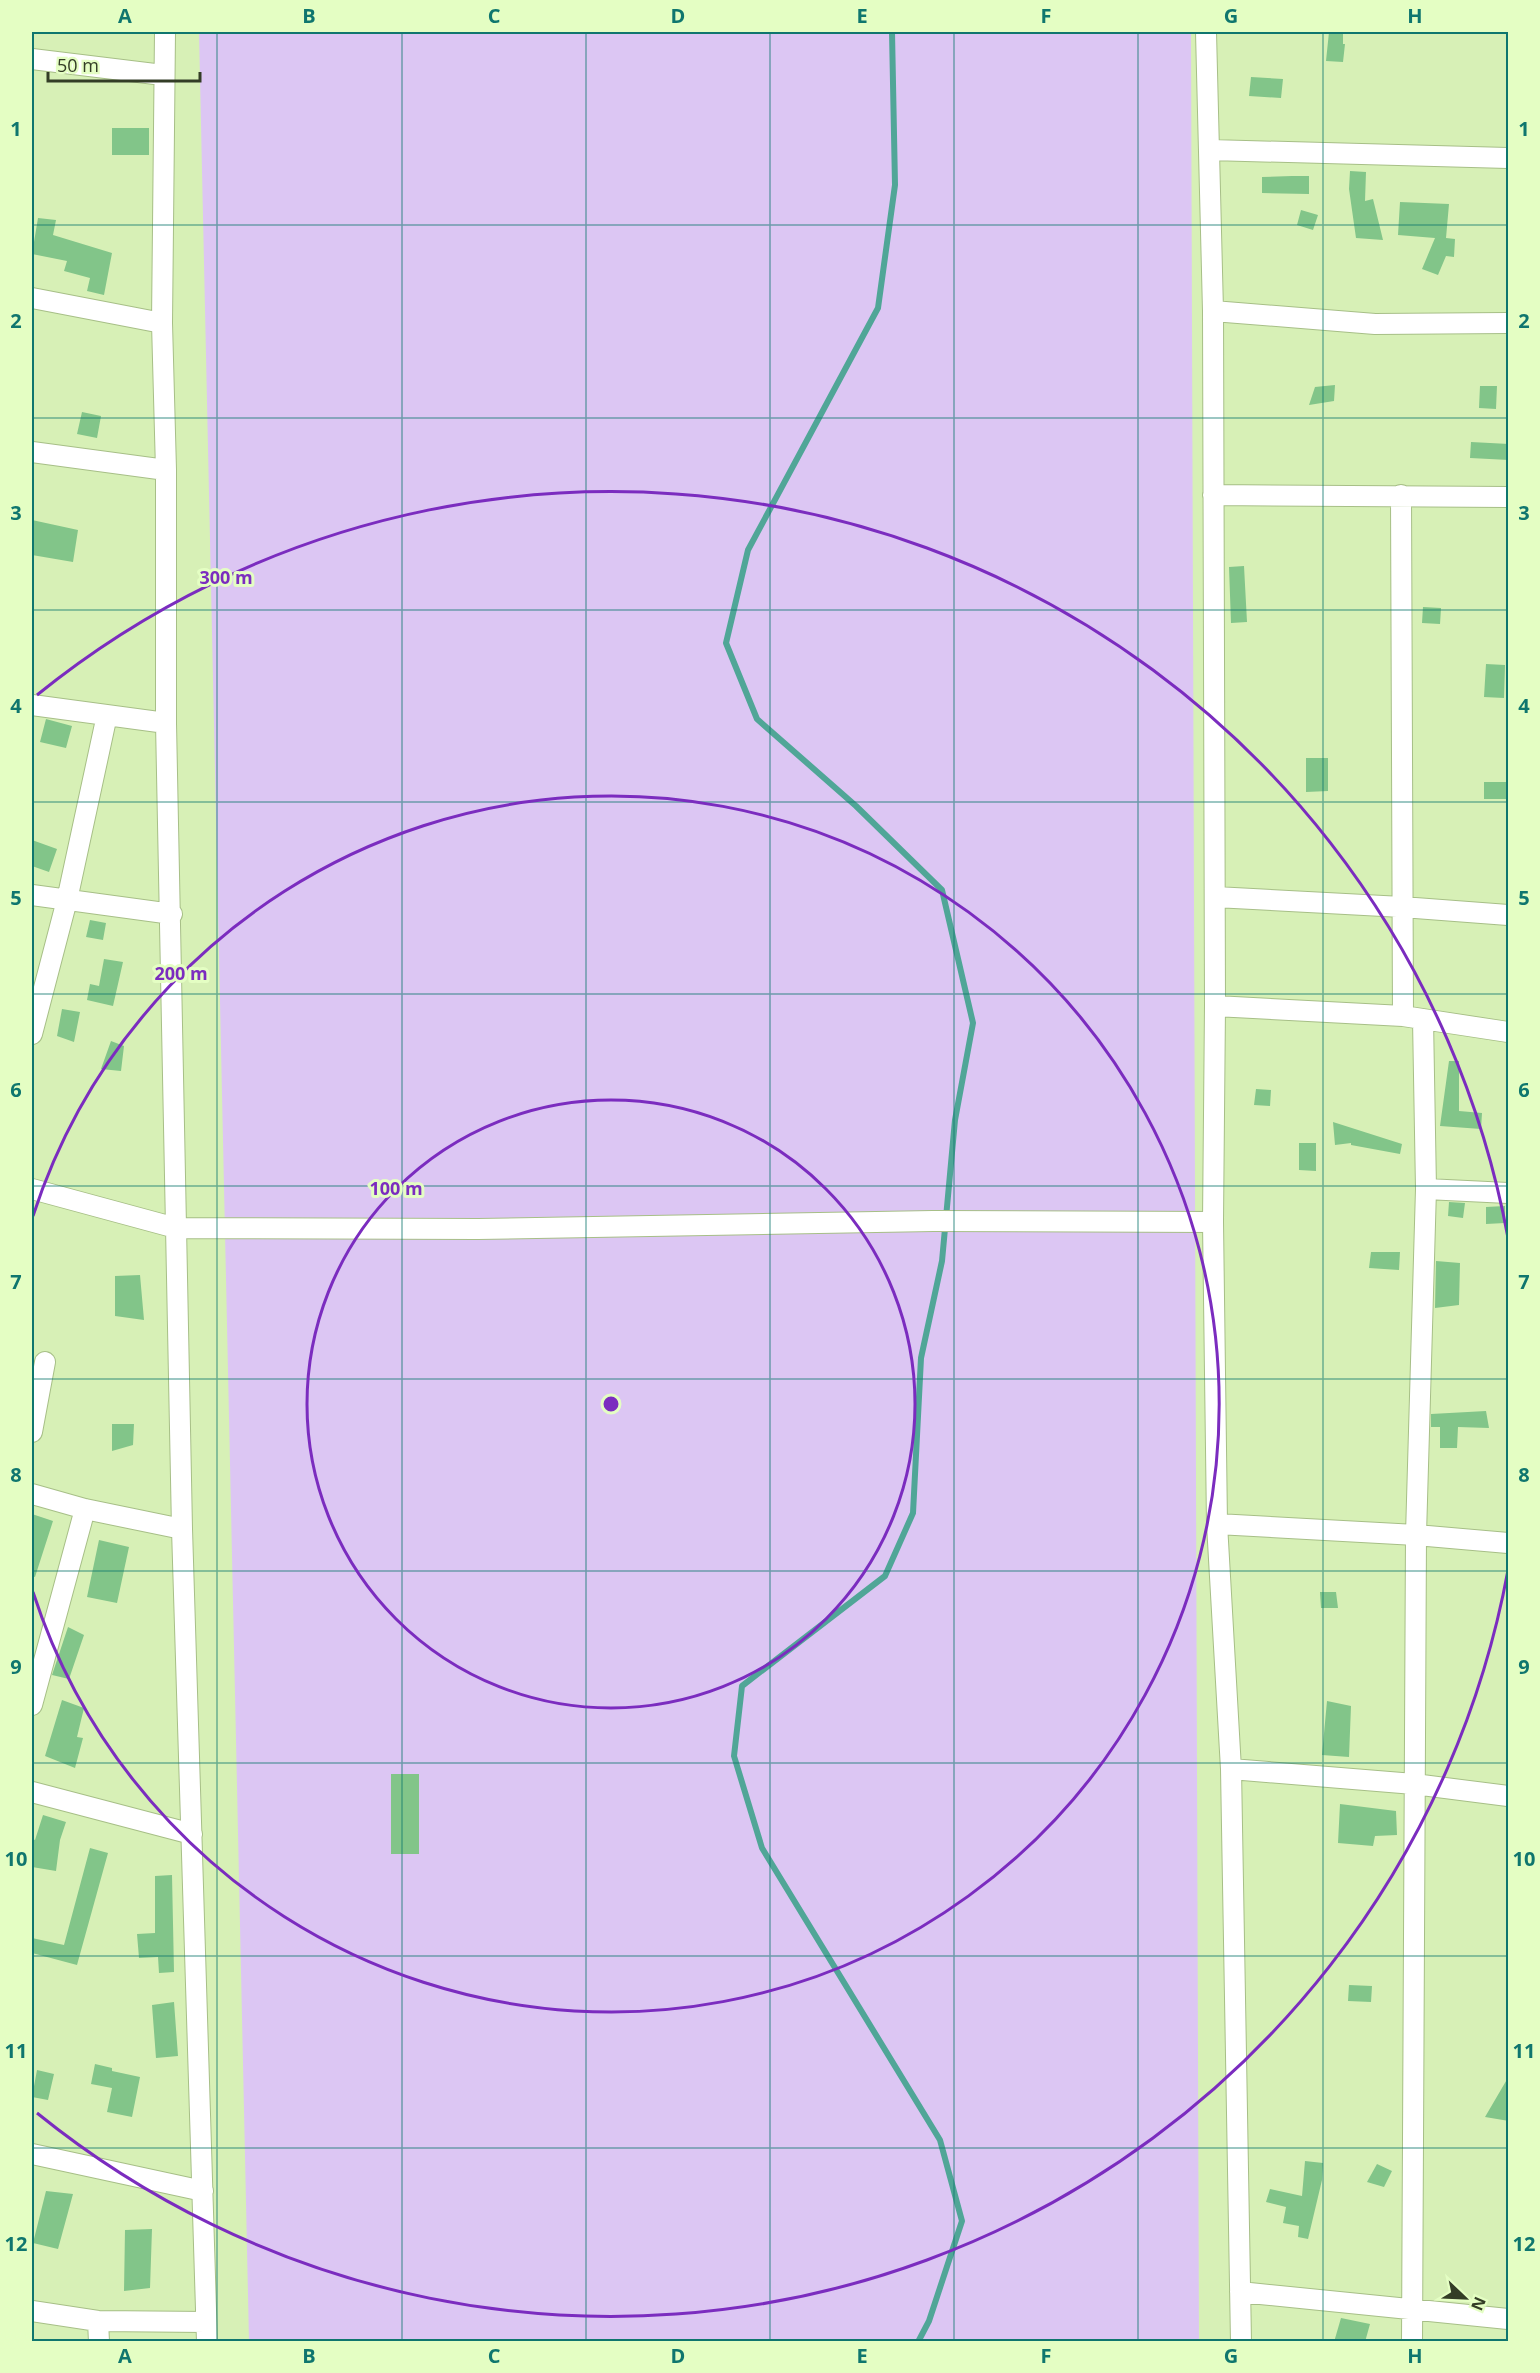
<svg xmlns="http://www.w3.org/2000/svg" width="1540" height="2373" viewBox="0 0 1540 2373" font-family="'Open Sans',sans-serif">
<style>
.green{fill:#dcc6f3}
.lines{fill:none;stroke-linecap:round;stroke-linejoin:round}
.stream{stroke:#50a697;stroke-width:6}
.building{fill:#82c589}
.minor-casing{stroke:#a7bf87;stroke-width:22}
.minor{stroke:#fff;stroke-width:20}
.grid{fill:none;stroke:#0f766e;stroke-width:1.5;stroke-opacity:0.55}
.ring{fill:none;stroke:#7b2cbf;stroke-width:3}
.centre{fill:#7b2cbf;stroke:#e4fec3;stroke-width:3}
.ring-label{font-size:18px;text-anchor:middle;font-weight:bold;fill:#7b2cbf;stroke:#e4fec3;stroke-width:6;stroke-linejoin:round;paint-order:stroke}
.neatline{fill:none;stroke:#0f766e;stroke-width:2}
.grid-label{font-size:20px;text-anchor:middle;font-weight:bold;fill:#0f766e}
</style>
<rect width="100%" height="100%" fill="#d7f0b6"/>
<!-- green -->
<path class="green" d="M199,32H1191L1199,2341H249Z"/>
<g class="lines">
<!-- stream -->
<path class="stream" d="M892,32L895,185L878,308L748,550L726,643L757,719L856,806L942,890L973,1023L955,1120L942,1261L921,1358L913,1513L885,1576L742,1686L734,1756L762,1848L940,2140L962,2221L929,2321L918,2342"/>
</g>
<!-- building -->
<path class="building" d="M1329,32H1343V44H1345L1343,62L1326,61Z
M1251,77L1283,79L1281,98L1249,96Z
M112,128H149V155H112Z
M1350,171L1366,172L1365,201L1373,199L1383,240L1356,238L1349,189Z
M1292,176H1309V194L1262,193V177Z
M1400,202L1449,204L1446,238L1455,239L1454,257L1446,256L1438,275L1422,269L1435,238L1398,235Z
M1301,210L1318,215L1313,230L1297,225Z
M38,218L56,220L53,235L112,253L104,295L87,291L90,278L64,271L67,261L32,254Z
M1335,385L1334,401L1309,405L1315,387Z
M1480,386H1497L1496,409L1479,408Z
M82,412L101,416L97,438L77,434Z
M1471,442L1509,444V460L1470,458Z
M32,520L78,530L73,562L32,555Z
M1244,566L1247,622L1231,623L1229,567Z
M1423,607L1441,608L1440,624L1422,623Z
M1486,664L1505,665L1504,698L1484,697Z
M46,719L72,726L66,748L40,742Z
M1306,758H1328V791L1306,792Z
M1484,782H1509V799H1484Z
M32,840L57,849L49,872L32,866Z
M90,920L106,923L103,940L86,937Z
M104,959L123,962L113,1006L87,1000L90,984L99,986Z
M62,1009L80,1012L74,1042L57,1036Z
M111,1041L124,1046L121,1071L101,1069Z
M1449,1061H1459V1111L1482,1113L1481,1129L1440,1126Z
M1256,1089L1271,1090L1270,1106L1254,1105Z
M1333,1122L1402,1144L1400,1154L1351,1145V1143L1335,1145Z
M1299,1143H1316V1171L1299,1170Z
M1449,1202L1465,1203L1463,1218L1448,1216Z
M1505,1206V1223L1486,1224V1207Z
M1371,1252H1400L1399,1270L1369,1268Z
M1436,1261L1460,1263L1459,1305L1435,1308Z
M140,1275L144,1320L115,1316V1276Z
M1486,1411L1489,1428L1458,1427L1457,1448H1440V1427H1431V1414Z
M112,1424H134L133,1445L112,1451Z
M32,1514L53,1521L35,1577L32,1576Z
M99,1540L129,1547L117,1603L87,1597Z
M1320,1592H1336L1338,1608H1321Z
M68,1627L84,1635L69,1679L52,1675Z
M62,1700L84,1708L77,1737L83,1738L75,1768L45,1756Z
M1327,1701L1351,1706L1349,1757L1322,1755Z
M391,1774H419V1854H391Z
M1340,1804L1396,1811L1397,1835L1375,1836L1373,1846L1338,1843Z
M43,1815L66,1822L60,1840L56,1871L32,1867L33,1839L35,1840Z
M90,1848L108,1853L77,1965L32,1953V1938L64,1945Z
M172,1875L174,1972L159,1973L158,1957L139,1958L137,1934L155,1933V1876Z
M1349,1985L1372,1986L1371,2002L1348,2001Z
M174,2002L178,2056L156,2058L152,2005Z
M95,2064L112,2068V2071L140,2077L132,2117L107,2112L112,2088L91,2084Z
M37,2070L54,2074L48,2100L32,2097Z
M1509,2076V2121L1485,2117Z
M1305,2161L1323,2163L1322,2180L1308,2239L1298,2237L1299,2226L1283,2223L1286,2207L1266,2202L1270,2189L1302,2196Z
M1377,2164L1392,2171L1384,2187L1367,2182Z
M46,2191L73,2194L58,2249L33,2243Z
M152,2229L150,2288L124,2291L125,2230Z
M1341,2318L1370,2324L1365,2342H1334Z"/>
<g class="lines">
<defs>
<path id="minor" d="M165,32L162,323L166,470V723L182,1529L207,2342
M1206,32L1213,311L1215,1006L1213,1222L1217,1524L1231,1769L1241,2342
M32,59L163,75
M1210,150L1508,158
M32,298L162,323
M1213,311L1375,324L1508,323
M32,452L166,470
M1213,495L1508,497
M1401,495L1403,1016
M32,705L166,723
M32,895L172,914
M1215,897L1402,907L1508,915
M1215,1006L1403,1016L1508,1032
M32,1034L67,900L107,715
M32,1189L176,1228L478,1229L933,1221L1213,1222
M1426,1189L1508,1193
M32,1432L45,1362
M32,1494L85,1509L182,1529
M1217,1524L1416,1535L1508,1543
M32,1705L85,1509
M1231,1769L1414,1784L1508,1796
M32,1792L192,1834
M32,2154L203,2191
M1240,2292L1508,2319
M32,2311L98,2321L206,2322
M98,2321L99,2342
M1412,2342L1416,1535L1426,1189L1423,1019"/>
</defs>
<!-- minor casing -->
<use href="#minor" class="minor-casing"/>
<!-- minor -->
<use href="#minor" class="minor"/>
</g>
<!-- grid -->
<path class="grid" d="M217,32V2342M402,32V2342M586,32V2342M770,32V2342M954,32V2342M1138,32V2342M1323,32V2342M32,225H1508M32,418H1508M32,610H1508M32,802H1508M32,994H1508M32,1186H1508M32,1379H1508M32,1571H1508M32,1763H1508M32,1956H1508M32,2148H1508"/>
<!-- distance rings -->
<g class="ring">
<circle cx="611" cy="1404" r="304"/>
<path d="M33 1216A608 608 0 1 1 33 1592"/>
<path d="M1508 1570A912 912 0 0 1 37 2113M37 695A912 912 0 0 1 1508 1238"/>
</g>
<circle cx="611" cy="1404" r="9" class="centre"/>
<g class="ring-label">
<text x="226" y="584">300 m</text>
<text x="181" y="980">200 m</text>
<text x="396" y="1195">100 m</text>
</g>
<!-- border -->
<rect width="1540" height="2373" fill="none" stroke="#e4fec3" stroke-width="66"/>
<!-- north arrow -->
<g transform="translate(1465 2298) rotate(113)" stroke="#e4fec3" stroke-width="4.5" paint-order="stroke">
<path d="M0-4.5L10 22L0 15L-10 22Z" fill="#333d26"/>
<text y="-9" font-size="16" font-weight="bold" text-anchor="middle" fill="#333d26">N</text>
</g>
<!-- scale -->
<path d="M48 72v9h152v-9" fill="none" stroke="#333d26" stroke-width="3"/>
<text x="57" y="72" font-size="18" fill="#333d26" stroke="#e4fec3" stroke-width="4.5" paint-order="stroke">50 m</text>
<rect x="33" y="33" width="1474" height="2307" class="neatline"/>
<g class="grid-label">
<text x="125" y="23">A</text>
<text x="309" y="23">B</text>
<text x="494" y="23">C</text>
<text x="678" y="23">D</text>
<text x="862" y="23">E</text>
<text x="1046" y="23">F</text>
<text x="1231" y="23">G</text>
<text x="1415" y="23">H</text>
<text x="16" y="136">1</text>
<text x="1524" y="136">1</text>
<text x="16" y="328">2</text>
<text x="1524" y="328">2</text>
<text x="16" y="520">3</text>
<text x="1524" y="520">3</text>
<text x="16" y="713">4</text>
<text x="1524" y="713">4</text>
<text x="16" y="905">5</text>
<text x="1524" y="905">5</text>
<text x="16" y="1097">6</text>
<text x="1524" y="1097">6</text>
<text x="16" y="1289">7</text>
<text x="1524" y="1289">7</text>
<text x="16" y="1482">8</text>
<text x="1524" y="1482">8</text>
<text x="16" y="1674">9</text>
<text x="1524" y="1674">9</text>
<text x="16" y="1866">10</text>
<text x="1524" y="1866">10</text>
<text x="16" y="2058">11</text>
<text x="1524" y="2058">11</text>
<text x="16" y="2251">12</text>
<text x="1524" y="2251">12</text>
<text x="125" y="2363">A</text>
<text x="309" y="2363">B</text>
<text x="494" y="2363">C</text>
<text x="678" y="2363">D</text>
<text x="862" y="2363">E</text>
<text x="1046" y="2363">F</text>
<text x="1231" y="2363">G</text>
<text x="1415" y="2363">H</text>
</g>
</svg>
